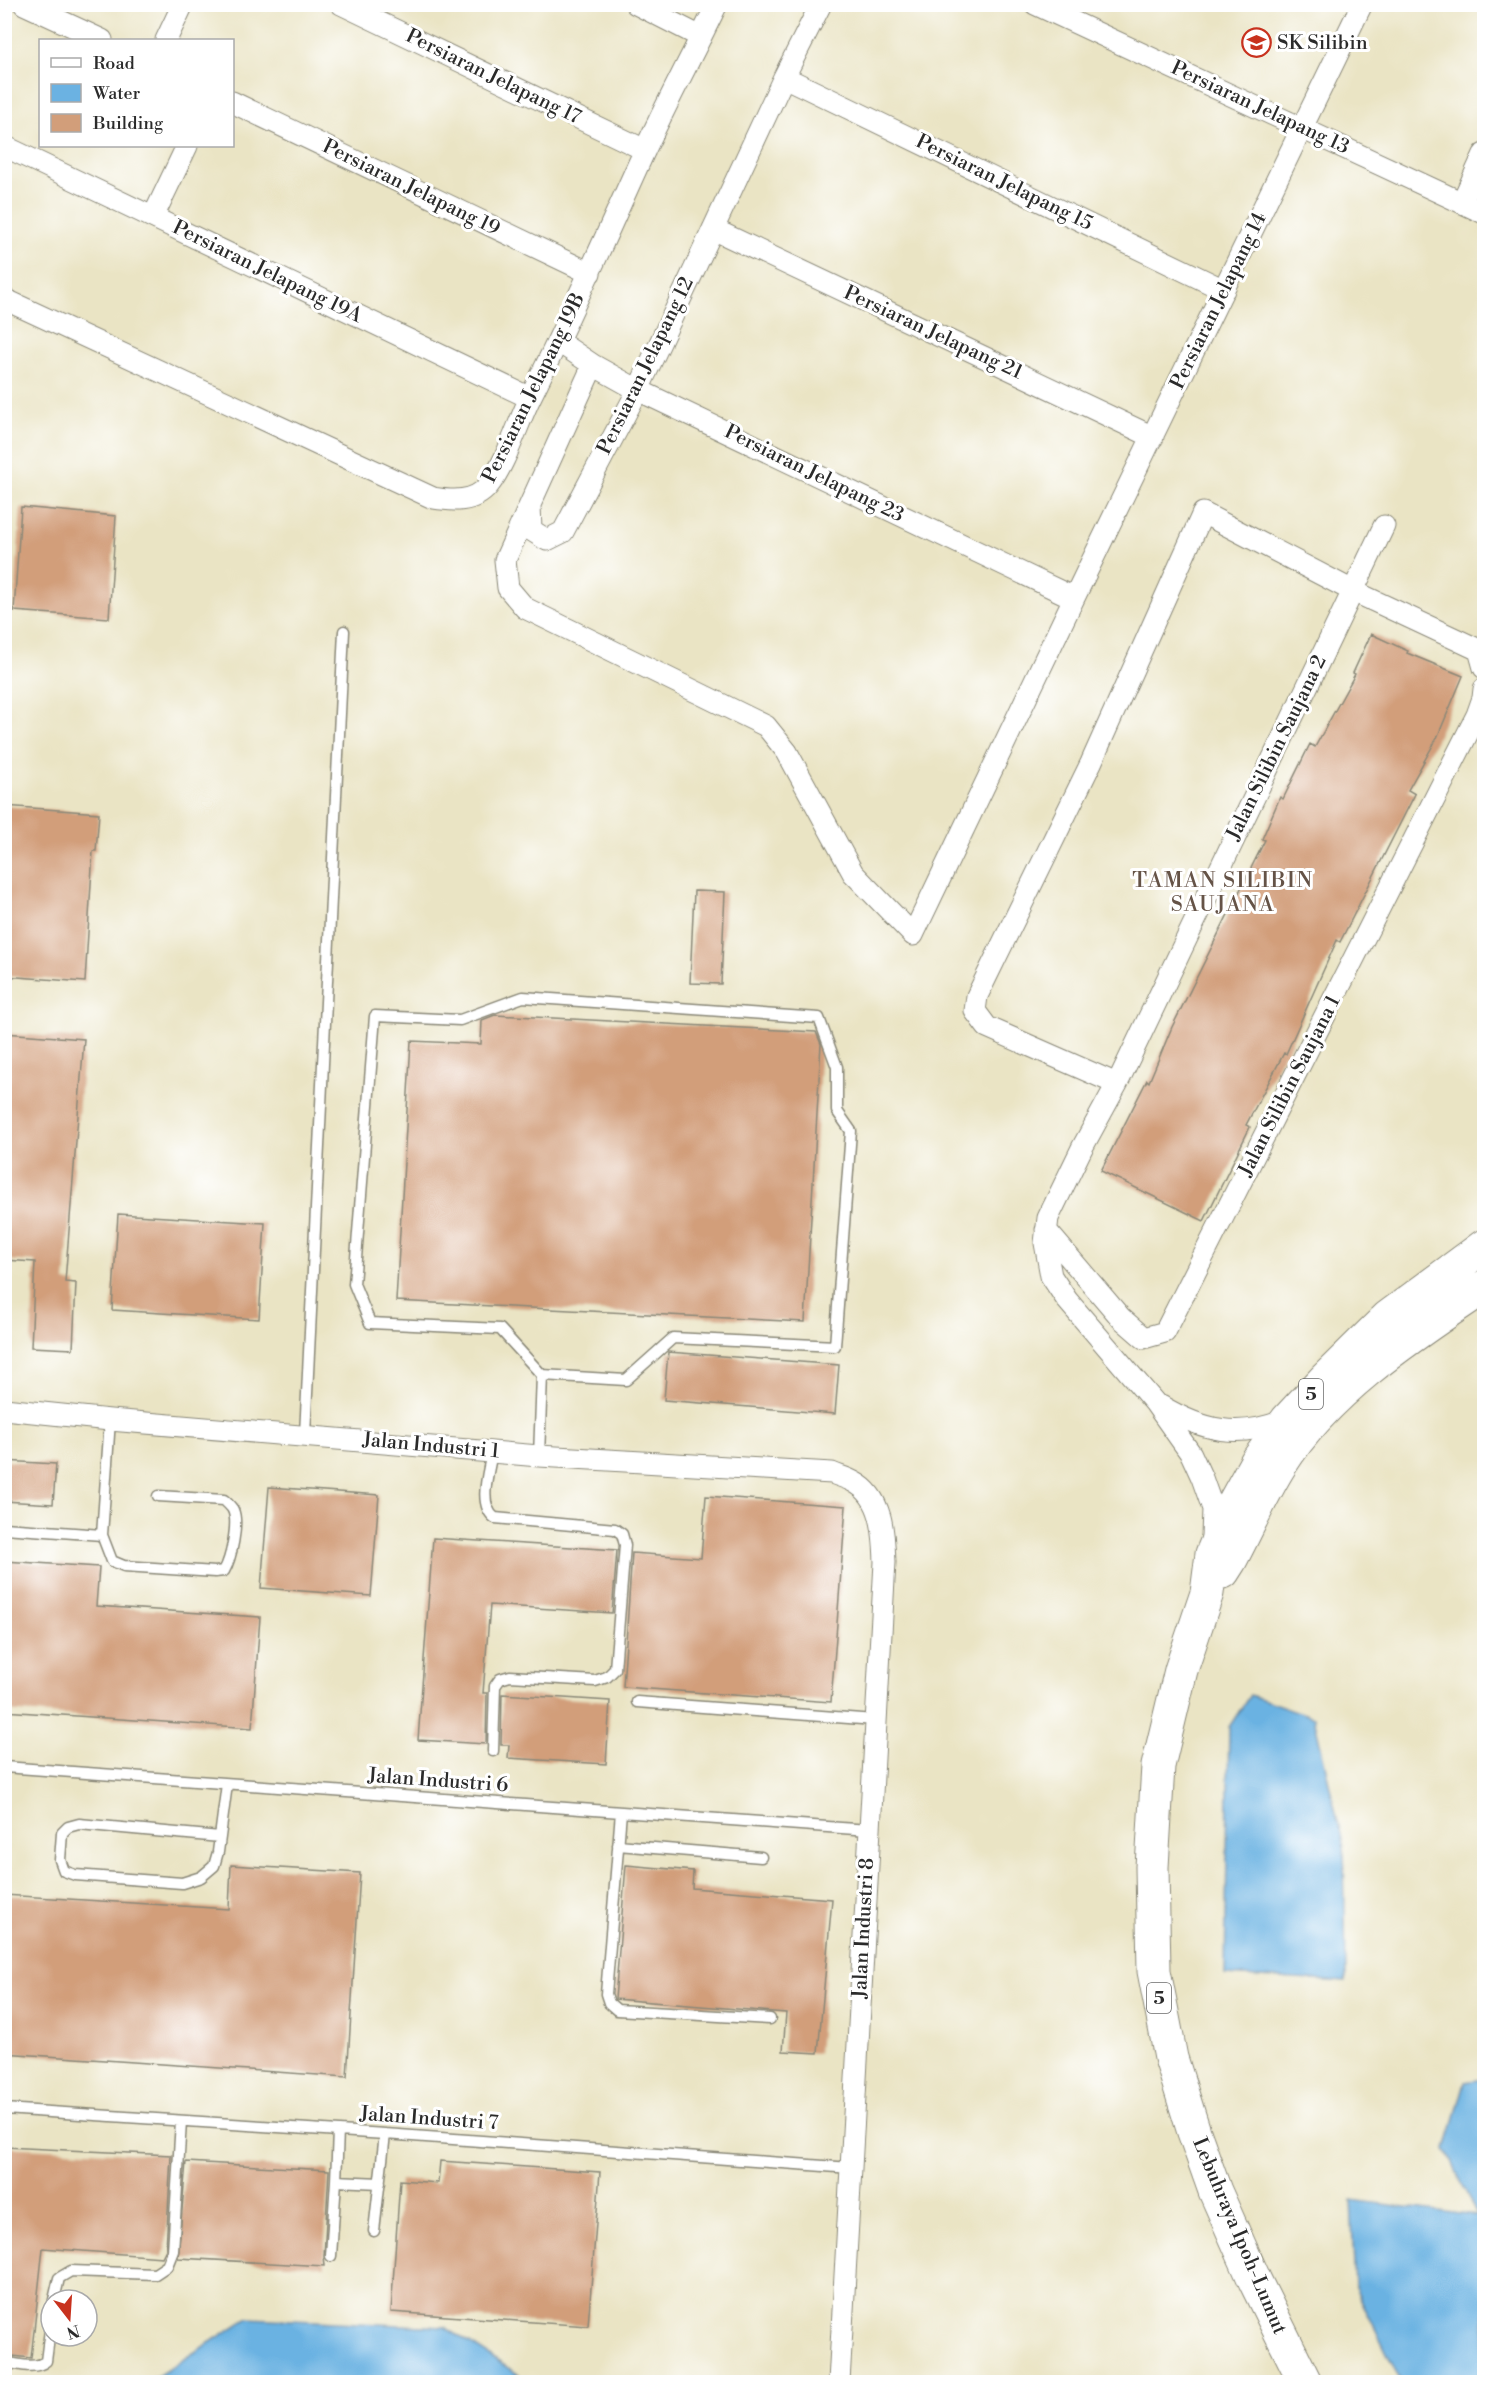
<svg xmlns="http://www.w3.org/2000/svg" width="1489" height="2387" viewBox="0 0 1489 2387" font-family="'Libre Bodoni',serif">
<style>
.water{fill:#6bb2e2;stroke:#4b6e86;stroke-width:1.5}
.building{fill:#d29e7a}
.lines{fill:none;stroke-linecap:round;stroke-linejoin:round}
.service-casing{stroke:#8a8878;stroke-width:13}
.minor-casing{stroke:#8a8878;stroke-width:23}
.trunk-casing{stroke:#8a8878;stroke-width:35}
.service{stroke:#fff;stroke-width:10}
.minor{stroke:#fff;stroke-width:21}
.trunk{stroke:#fff;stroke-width:33}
.labels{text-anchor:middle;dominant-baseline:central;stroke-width:6;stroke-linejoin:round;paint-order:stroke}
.shield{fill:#fff;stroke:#6b6b6b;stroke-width:1.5}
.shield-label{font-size:18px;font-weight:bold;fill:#2b2b2b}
.poi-label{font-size:20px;fill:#2b2b2b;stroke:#fff;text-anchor:start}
.street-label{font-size:20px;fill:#2b2b2b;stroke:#fff}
.neighbourhood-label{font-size:21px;letter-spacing:1.5px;fill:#655347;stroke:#fff}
</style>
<rect width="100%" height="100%" fill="#fff"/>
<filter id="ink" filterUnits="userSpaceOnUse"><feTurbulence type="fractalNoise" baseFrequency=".0167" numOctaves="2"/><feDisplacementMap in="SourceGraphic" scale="12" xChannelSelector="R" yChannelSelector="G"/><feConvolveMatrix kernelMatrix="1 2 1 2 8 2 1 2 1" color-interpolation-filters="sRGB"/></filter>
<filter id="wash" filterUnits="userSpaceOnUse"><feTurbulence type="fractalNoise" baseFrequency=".008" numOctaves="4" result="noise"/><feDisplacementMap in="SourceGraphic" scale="24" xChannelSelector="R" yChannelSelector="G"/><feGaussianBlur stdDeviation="1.35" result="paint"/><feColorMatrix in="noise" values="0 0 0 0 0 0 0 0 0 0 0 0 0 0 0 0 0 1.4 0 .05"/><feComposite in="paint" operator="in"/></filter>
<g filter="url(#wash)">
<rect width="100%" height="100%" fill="#eae4c4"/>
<!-- water -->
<path class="water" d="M1250,1695L1314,1717L1344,1848L1346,1982L1225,1975L1229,1727Z
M1484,2079V2379L1478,2382H1401L1355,2287L1351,2200L1477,2216L1446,2149L1465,2082Z
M248,2318L445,2327L530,2382H148Z"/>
<g id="blocks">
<!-- building -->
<path class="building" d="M21,507L116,516L109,618L14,611Z
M1371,634L1408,651L1407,653L1463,676L1437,738L1408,790L1415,794L1340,942L1337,940L1286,1054L1284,1053L1246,1125L1250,1127L1204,1221L1101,1171L1147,1080L1149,1082L1172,1027L1265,840L1262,839L1280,797L1283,799L1310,744L1315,747L1355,674L1353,673Z
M4,806L99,813L96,851H93L85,982L4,976Z
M694,891L725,892L721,984L690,983Z
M495,1015L816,1032L821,1044L805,1322L396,1301L411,1041L481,1044L482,1020Z
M4,1033L84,1039L65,1282L76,1283L73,1349L31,1347L35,1262L4,1260Z
M118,1214L265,1223L259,1319L112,1310Z
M668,1352L839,1365L835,1414L664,1400Z
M4,1461L56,1464L53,1504L4,1501Z
M269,1487L379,1495L371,1596L261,1588Z
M706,1496L846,1506L831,1702L623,1687L632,1553L701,1558Z
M433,1538L617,1550L612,1613L490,1605L483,1693H487L486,1744L418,1740Z
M4,1561L99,1567L96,1606L260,1617L252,1728L4,1711Z
M502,1694L610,1701L606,1764L508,1758L509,1745H501Z
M231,1865L360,1873L347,2077L4,2053V1895L229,1909Z
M626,1865L693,1871L692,1888L832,1899L818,2053L783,2051L786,2013L615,1999Z
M4,2147L171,2155L166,2249L162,2257L43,2248L31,2358L4,2355Z
M440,2161L600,2172L588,2326L391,2312L400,2180L438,2183Z
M186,2162L329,2170L324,2256L325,2266L178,2258Z"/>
</g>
</g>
<g filter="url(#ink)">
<use href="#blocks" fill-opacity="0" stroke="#8a8878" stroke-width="1.5"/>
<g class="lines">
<defs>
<path id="service" d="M523,997L819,1018L837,1067V1111L851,1131L835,1346L673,1338L626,1380L542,1375L500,1329L370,1323L354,1284L375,1016L460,1020Z
M110,1420L102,1535L112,1561L124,1566L215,1572L224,1571C231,1559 239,1523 233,1510C231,1506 227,1503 224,1500L158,1496
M305,1435L344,631
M492,1452C489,1471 477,1505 495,1518L615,1529L622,1534L625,1545L615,1669L607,1677L595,1681L510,1676L500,1679L495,1686L493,1751
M539,1456L542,1375
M4,1528L102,1535
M637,1702L875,1720
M4,1767L869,1830
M621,1812L606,1994L609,2003L617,2010L770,2019
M220,1837L79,1824L68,1827L62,1833L60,1860L64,1871L75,1875L182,1883L201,1877L214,1866L218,1852L227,1784
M618,1845L761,1857
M4,2109L385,2134L851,2168
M338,2131L336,2181L380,2183
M374,2231L385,2134
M331,2256L336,2181
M54,2300L59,2278L71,2271L155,2274L167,2266L173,2251L181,2121
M4,2362C17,2364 36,2370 46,2361L51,2322"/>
<path id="minor" d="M24,4L102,40
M341,4L645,150
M636,4L701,37
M1035,4L1484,213
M166,40L183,4
M784,77L1224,290
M232,102L590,273
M4,146L530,398
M1462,202L1484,154
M153,217L187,146
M713,229L1153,437
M4,299L433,498C452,501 474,503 488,486C506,464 518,422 531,396C571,316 607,233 644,152C667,102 693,54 717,4
M559,342L593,365L638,390L1074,598
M593,365L505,560L508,588L525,608L766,726L787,752L853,873L913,935L1074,598L1362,4
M530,505L531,530L547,540L563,532L638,390L784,77L821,4
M1117,1084L987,1027L975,1011L977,996L1091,763L1203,513L1353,591L1479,650L1484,668
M1046,1230L1121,1318L1144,1338L1165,1332L1477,715L1483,698L1484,689
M1161,1406C1203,1431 1239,1439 1285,1420
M4,1409L110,1420L539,1456L832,1473C839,1476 847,1478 854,1482C883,1497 884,1534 885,1562L839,2382
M1212,1537L1213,1509L1202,1478L1191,1454L1155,1403L1067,1300L1051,1276L1045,1243L1048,1218L1082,1148L1117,1084L1384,526"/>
<path id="trunk" d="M1223,1572L1230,1561C1247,1529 1262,1494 1281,1464C1327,1390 1414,1334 1484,1287
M1305,2382L1255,2281L1215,2191L1194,2132L1171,2058L1154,1971L1152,1867L1158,1766L1181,1670L1207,1593L1212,1554L1230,1510L1257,1461L1287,1420L1326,1378L1388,1317L1484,1246"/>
</defs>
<!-- service casing -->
<use href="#service" class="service-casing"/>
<!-- minor casing -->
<use href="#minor" class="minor-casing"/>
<!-- trunk casing -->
<use href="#trunk" class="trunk-casing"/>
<!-- service -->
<use href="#service" class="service"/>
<!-- minor -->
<use href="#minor" class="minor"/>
<!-- trunk -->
<use href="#trunk" class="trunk"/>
</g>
</g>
<!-- icons -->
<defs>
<symbol id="school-ring" viewBox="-11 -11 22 22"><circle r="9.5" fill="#fff" stroke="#c8321e" stroke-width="1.5"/><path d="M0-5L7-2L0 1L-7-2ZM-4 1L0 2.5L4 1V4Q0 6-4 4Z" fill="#c8321e"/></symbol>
</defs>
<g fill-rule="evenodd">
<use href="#school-ring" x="1240" y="26" width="33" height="33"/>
</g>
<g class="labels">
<!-- shield labels -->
<g class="shield">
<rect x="1299" y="1379" width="24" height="30" rx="4.5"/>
<rect x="1147" y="1983" width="24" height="30" rx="4.5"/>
</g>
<g class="shield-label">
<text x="1311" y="1394">5</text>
<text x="1159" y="1998">5</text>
</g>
<!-- poi labels -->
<g class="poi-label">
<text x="1277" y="43">SK Silibin</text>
</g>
<!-- street labels -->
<g class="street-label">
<text transform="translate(493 77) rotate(26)">Persiaran Jelapang 17</text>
<text transform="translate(1260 108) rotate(25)">Persiaran Jelapang 13</text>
<text transform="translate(1004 183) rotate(26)">Persiaran Jelapang 15</text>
<text transform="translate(411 188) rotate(26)">Persiaran Jelapang 19</text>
<text transform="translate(267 272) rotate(26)">Persiaran Jelapang 19A</text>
<text transform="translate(1219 301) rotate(-64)">Persiaran Jelapang 14</text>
<text transform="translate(933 333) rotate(25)">Persiaran Jelapang 21</text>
<text transform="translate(646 366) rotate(-64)">Persiaran Jelapang 12</text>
<text transform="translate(534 388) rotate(-64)">Persiaran Jelapang 19B</text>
<text transform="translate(814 474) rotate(26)">Persiaran Jelapang 23</text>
<text transform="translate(1277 748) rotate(-64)">Jalan Silibin Saujana 2</text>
<text transform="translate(1290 1086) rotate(-63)">Jalan Silibin Saujana 1</text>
<text transform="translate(431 1446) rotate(5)">Jalan Industri 1</text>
<text transform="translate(438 1781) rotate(4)">Jalan Industri 6</text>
<text transform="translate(864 1928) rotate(-87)">Jalan Industri 8</text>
<text transform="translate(429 2119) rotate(4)">Jalan Industri 7</text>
<text transform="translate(1239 2236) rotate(67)">Lebuhraya Ipoh-Lumut</text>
</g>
<!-- neighbourhood labels -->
<g class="neighbourhood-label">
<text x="1223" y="881">TAMAN SILIBIN<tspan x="1223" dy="24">SAUJANA</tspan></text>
</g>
</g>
<!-- margin -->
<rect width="1489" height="2387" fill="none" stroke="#fff" stroke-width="24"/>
<!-- legend -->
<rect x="39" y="39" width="195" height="108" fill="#ffffff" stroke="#aaaaaa" stroke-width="1.5"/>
<rect x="51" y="58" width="30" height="9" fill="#ffffff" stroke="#aaaaaa" stroke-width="1.5"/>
<text x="93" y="69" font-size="18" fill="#2b2b2b">Road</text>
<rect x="51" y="84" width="30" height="18" fill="#6bb2e2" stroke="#aaaaaa" stroke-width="1.5"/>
<text x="93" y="99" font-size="18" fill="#2b2b2b">Water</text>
<rect x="51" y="114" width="30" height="18" fill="#d29e7a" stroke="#aaaaaa" stroke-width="1.5"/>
<text x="93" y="129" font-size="18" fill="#2b2b2b">Building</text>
<!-- north arrow -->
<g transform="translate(69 2318) rotate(163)"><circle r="28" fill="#ffffff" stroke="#aaaaaa" stroke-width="1.5"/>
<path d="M0-4.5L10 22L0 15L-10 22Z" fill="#c8321e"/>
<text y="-9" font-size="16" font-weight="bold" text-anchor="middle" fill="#2b2b2b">N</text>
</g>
</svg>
